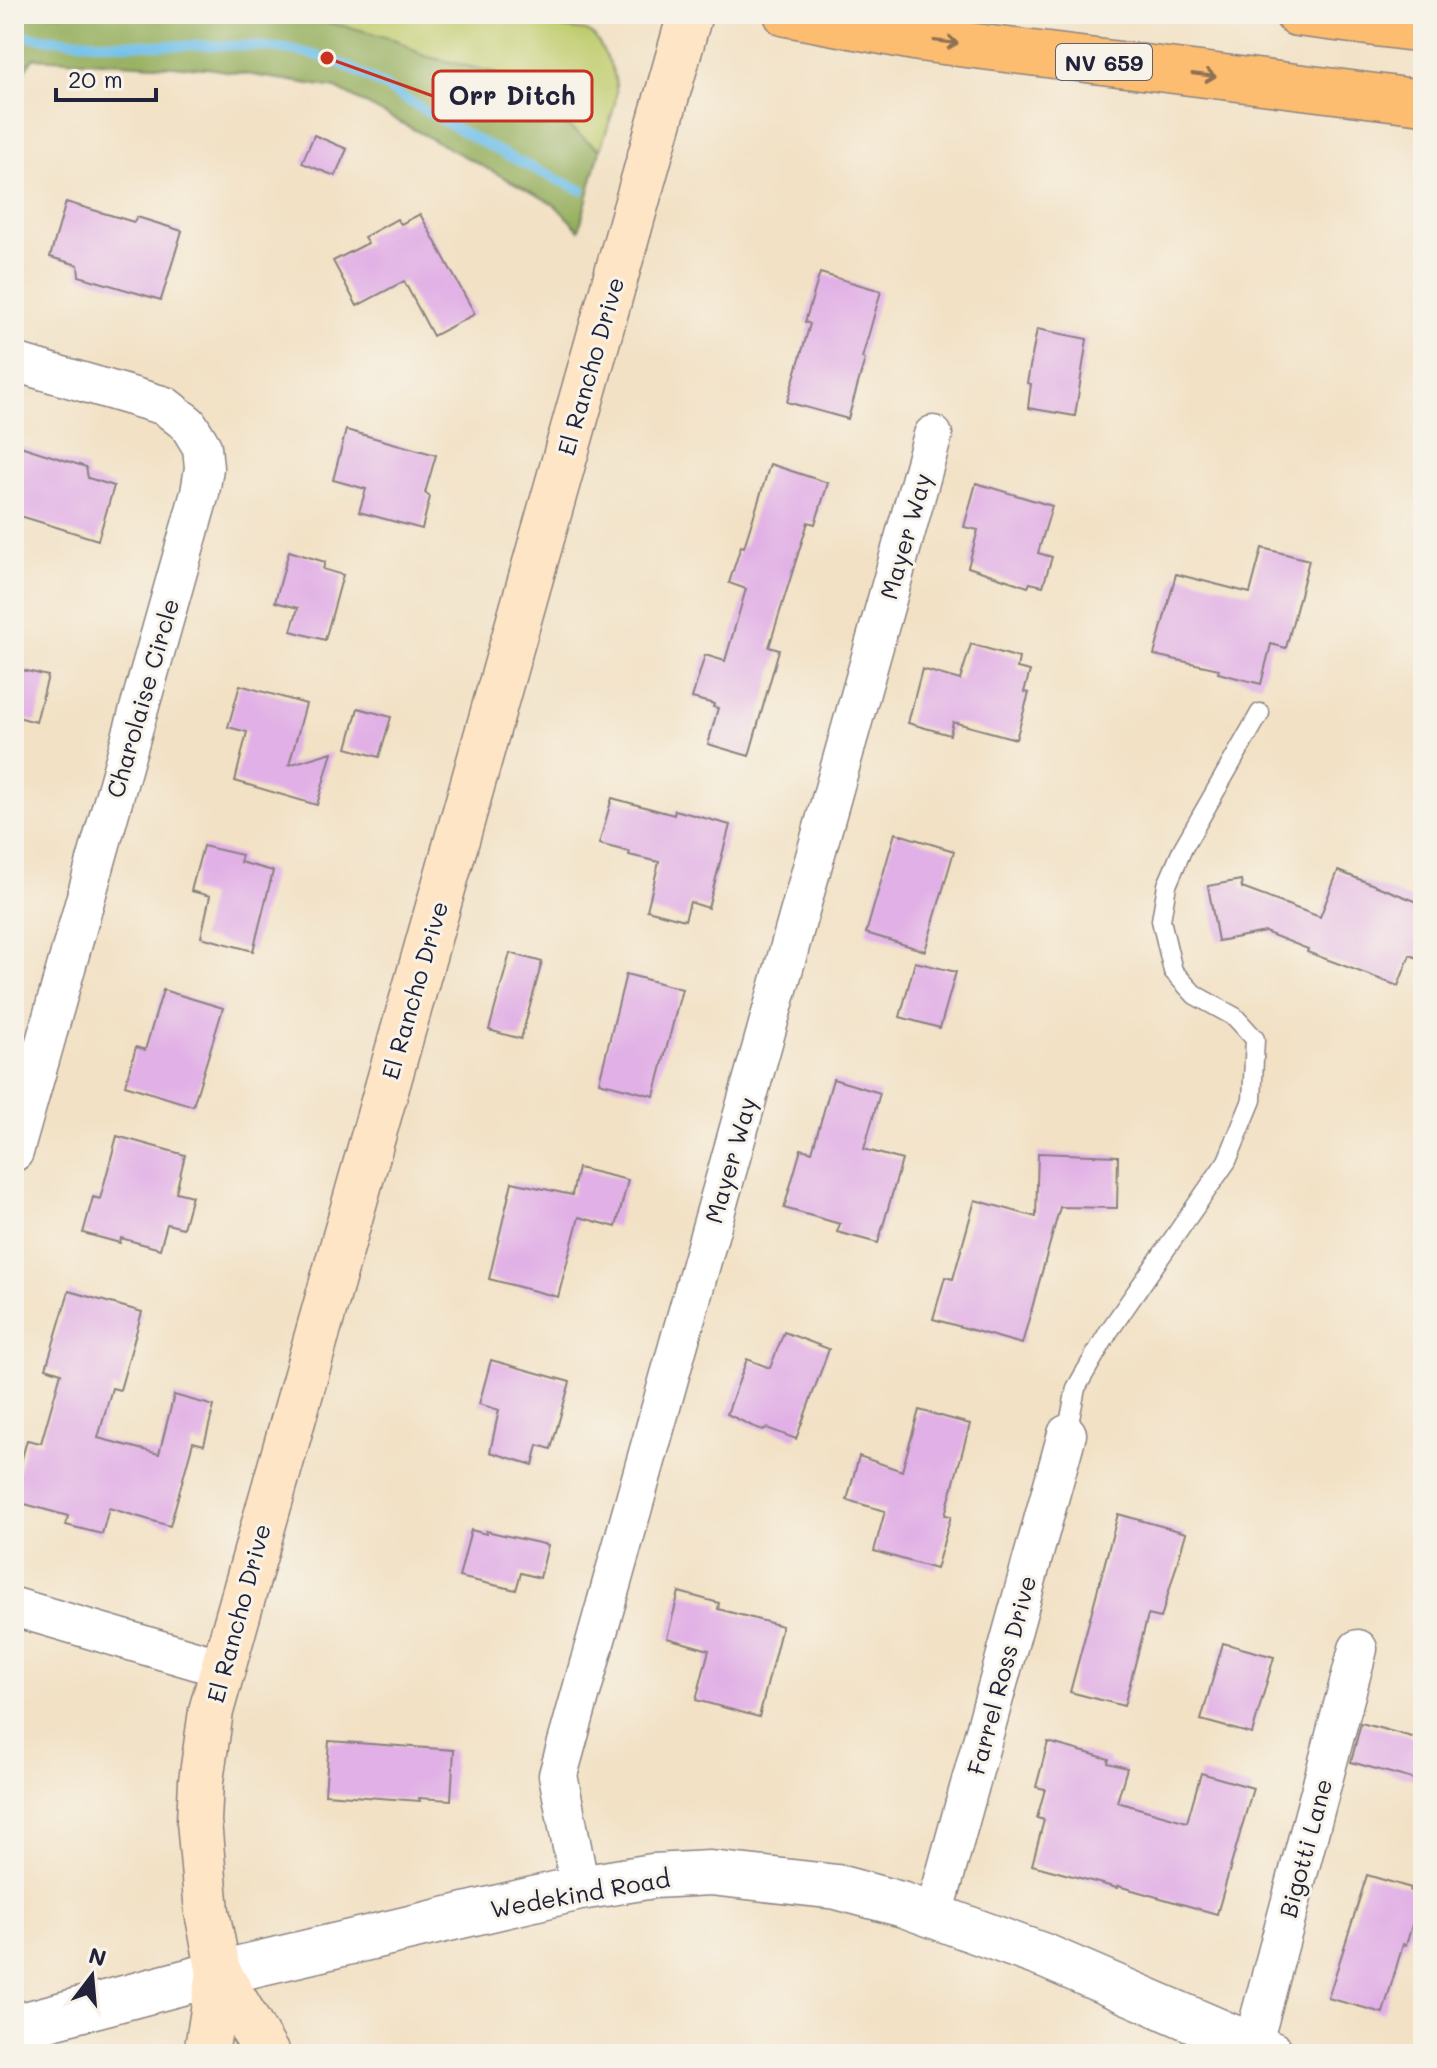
<svg xmlns="http://www.w3.org/2000/svg" width="1437" height="2068" viewBox="0 0 1437 2068" font-family="Mali,sans-serif">
<style>
.green{fill:#bfcc6d;stroke:#707754;stroke-width:2}
.forest{fill:#97b060;stroke:#5c694e;stroke-width:2}
.lines{fill:none;stroke-linecap:round;stroke-linejoin:round}
.stream{stroke:#6fc0ea;stroke-width:10}
.building{fill:#e1b0e6}
.service-casing{stroke:#8a8280;stroke-width:21}
.minor-casing{stroke:#8a8280;stroke-width:41}
.tertiary-casing{stroke:#8a8280;stroke-width:47}
.secondary-casing{stroke:#8a8280;stroke-width:47}
.primary-casing{stroke:#8a8280;stroke-width:47}
.service{stroke:#fff;stroke-width:18}
.minor{stroke:#fff;stroke-width:38}
.tertiary{stroke:#fff;stroke-width:44}
.secondary{stroke:#fee5c5;stroke-width:44}
.primary{stroke:#fcbd6f;stroke-width:44}
.oneway{stroke:#8f7055}
.labels{text-anchor:middle;dominant-baseline:central;stroke-width:6;stroke-linejoin:round;paint-order:stroke}
.shield{fill:#f7f3e8;stroke:#62616f;stroke-width:2}
.shield-label{font-size:22px;font-weight:bold;fill:#22223b}
.street-label{font-size:24px;fill:#22223b;stroke:#f7f3e8}
.leader{fill:none;stroke:#c8321e;stroke-width:3}
.callout-dot{fill:#c8321e;stroke:#f7f3e8;stroke-width:3}
.callout{fill:#f7f3e8;stroke:#c8321e;stroke-width:3}
.callout-label{font-size:26px;text-anchor:middle;font-weight:bold;fill:#22223b}
</style>
<rect width="100%" height="100%" fill="#f7f3e8"/>
<filter id="ink" filterUnits="userSpaceOnUse"><feTurbulence type="fractalNoise" baseFrequency=".0125" numOctaves="2"/><feDisplacementMap in="SourceGraphic" scale="16" xChannelSelector="R" yChannelSelector="G"/><feConvolveMatrix kernelMatrix="1 2 1 2 8 2 1 2 1" color-interpolation-filters="sRGB"/></filter>
<filter id="wash" filterUnits="userSpaceOnUse"><feTurbulence type="fractalNoise" baseFrequency=".006" numOctaves="4" result="noise"/><feDisplacementMap in="SourceGraphic" scale="32" xChannelSelector="R" yChannelSelector="G"/><feGaussianBlur stdDeviation="1.8" result="paint"/><feColorMatrix in="noise" values="0 0 0 0 0 0 0 0 0 0 0 0 0 0 0 0 0 1.4 0 .05"/><feComposite in="paint" operator="in"/></filter>
<g filter="url(#wash)">
<rect width="100%" height="100%" fill="#f2e1c5"/>
<!-- green -->
<path class="green" d="M277,14H468L587,31C597,37 597,40 602,49C628,90 613,108 600,150L493,72L424,56L396,40Z"/>
<!-- forest -->
<path class="forest" d="M14,14H277L350,27L396,40L424,56L493,72L600,150L579,230L554,204L336,88L207,68L33,58L24,72L14,70Z"/>
<g class="lines">
<!-- stream -->
<path class="stream" d="M14,35C60,40 107,44 153,45C212,47 271,40 328,59C361,70 389,90 419,107C472,138 525,166 581,190"/>
</g>
<g id="blocks">
<!-- building -->
<path class="building" d="M314,135L347,149L335,176L302,163Z
M66,202L134,222L137,217L182,231L161,300L79,276L78,265L50,257Z
M420,214L475,314L433,336L404,281L357,306L333,261L368,243L364,237L397,219L401,224Z
M820,273L881,291L862,358L865,359L848,419L787,402L810,324L805,322Z
M1037,329L1087,339L1075,416L1028,408L1031,384L1027,383Z
M346,430L436,455L425,493L430,497L422,529L359,512L366,489L333,480Z
M14,444L86,467L88,478L114,486L98,540L14,514Z
M770,464L828,483L815,524L808,522L769,647L779,650L749,756L708,744L718,708L713,707L714,704L692,698L705,655L725,661L746,589L729,583L741,546L744,547Z
M976,483L1052,506L1038,553L1052,557L1043,586L1030,583L1028,587L968,567L978,530L964,527Z
M1262,548L1309,560L1286,648L1271,644L1261,684L1218,673L1219,669L1154,655L1176,574L1250,593Z
M289,551L325,562L323,569L343,575L325,640L291,631L298,608L275,602Z
M971,644L1019,658L1017,668L1030,671L1024,692L1029,693L1016,739L953,722L950,735L908,723L922,669L960,680Z
M14,668L48,676L36,722L14,716Z
M240,685L306,704L289,765L332,752L317,805L235,781L247,732L228,727Z
M358,708L391,717L379,757L347,748Z
M612,798L674,815L675,810L730,825L708,908L690,902L685,920L647,910L659,862L629,855L630,852L599,844Z
M895,833L954,851L925,951L866,933Z
M203,846L242,855L240,862L273,871L253,951L201,937L210,896L191,891Z
M1338,871L1423,904V960L1410,955L1398,986L1307,952L1308,949L1265,932L1218,941L1208,886L1241,880L1242,888L1320,917Z
M510,953L542,962L521,1039L489,1030Z
M915,962L956,972L940,1028L900,1017Z
M626,974L682,989L654,1096L599,1082Z
M163,990L223,1008L193,1106L125,1085L136,1047L145,1050Z
M833,1079L880,1093L864,1149L902,1160L878,1243L837,1232L840,1224L784,1208L801,1149L812,1152Z
M117,1136L185,1155L176,1192L192,1196L183,1228L167,1224L160,1249L121,1238L120,1243L83,1233L93,1197L100,1199Z
M1038,1153L1118,1156L1117,1208L1060,1207L1022,1344L933,1319L945,1277L953,1279L975,1200L1036,1217Z
M578,1168L628,1180L616,1227L579,1217L558,1297L489,1279L512,1182L572,1195Z
M69,1291L142,1312L120,1390L112,1388L98,1438L159,1454L174,1395L214,1406L204,1445L193,1442L170,1526L109,1508L102,1534L66,1525L68,1516L14,1501V1487L27,1440L41,1443L61,1373L46,1368Z
M784,1332L829,1349L796,1439L767,1428L763,1430L752,1426L727,1414L747,1359L770,1368Z
M491,1360L570,1382L551,1449L538,1445L533,1465L490,1452L499,1410L479,1404Z
M919,1410L970,1424L945,1515L951,1516L936,1569L874,1551L885,1511L847,1500L859,1456L902,1471Z
M1118,1514L1186,1533L1161,1618L1148,1615L1124,1706L1070,1692Z
M471,1530L486,1534V1531L548,1545L540,1578L521,1573L516,1590L459,1577Z
M679,1592L719,1603L718,1609L782,1626L759,1717L696,1700L709,1650L667,1638Z
M1223,1643L1274,1657L1252,1734L1201,1720Z
M1361,1723L1423,1740V1782L1351,1762Z
M329,1741L454,1750L451,1800L419,1798L420,1801L325,1794Z
M1048,1742L1109,1759L1108,1763L1127,1768L1117,1802L1187,1822L1201,1773L1253,1788L1217,1914L1118,1886L1117,1888L1032,1865L1044,1820L1037,1818L1045,1789L1036,1787Z
M1367,1875L1411,1888L1410,1891L1421,1895L1406,1945L1403,1944L1383,2013L1328,1998Z"/>
</g>
</g>
<g filter="url(#ink)">
<use href="#blocks" fill-opacity="0" stroke="#8a8280" stroke-width="2"/>
<g class="lines">
<defs>
<path id="service" d="M1067,1434L1076,1388L1109,1331L1227,1161L1252,1100L1255,1039L1235,1017L1195,995L1173,971L1161,920L1167,885L1183,848L1260,713"/>
<path id="minor" d="M14,362L165,406L188,424L202,447L204,468L200,493L14,1152
M14,1607L222,1668
M580,1888L558,1775L933,435
M934,1915L1067,1434
M1252,2047L1358,1649"/>
<path id="tertiary" d="M14,2027L219,1973L580,1888L653,1876L710,1873L837,1887L904,1905L1047,1957L1272,2054"/>
<path id="secondary" d="M206,2054L219,1973
M267,2054L219,1973L207,1912L199,1821L201,1781L211,1711L690,14"/>
<path id="primary" d="M786,14L919,39L1423,102
M1297,14L1423,30"/>
</defs>
<!-- service casing -->
<use href="#service" class="service-casing"/>
<!-- minor casing -->
<use href="#minor" class="minor-casing"/>
<!-- tertiary casing -->
<use href="#tertiary" class="tertiary-casing"/>
<!-- secondary casing -->
<use href="#secondary" class="secondary-casing"/>
<!-- primary casing -->
<use href="#primary" class="primary-casing"/>
<!-- service -->
<use href="#service" class="service"/>
<!-- minor -->
<use href="#minor" class="minor"/>
<!-- tertiary -->
<use href="#tertiary" class="tertiary"/>
<!-- secondary -->
<use href="#secondary" class="secondary"/>
<!-- primary -->
<use href="#primary" class="primary"/>
</g>
<!-- one-way arrows -->
<defs><path id="oneway-shaft" d="M-6 0H5M1.5-3L5.5 0L1.5 3" fill="none" stroke-width="1.6" stroke-linecap="round" stroke-linejoin="round" transform="scale(2)"/></defs>
<g class="oneway">
<use href="#oneway-shaft" transform="translate(946 42) rotate(7)"/>
<use href="#oneway-shaft" transform="translate(1204 75) rotate(7)"/>
</g>
</g>
<g class="labels">
<!-- shield labels -->
<rect class="shield" x="1056" y="44" width="96" height="36" rx="6"/>
<g class="shield-label">
<text x="1104" y="62">NV 659</text>
</g>
<!-- street labels -->
<g class="street-label">
<text transform="translate(590 366) rotate(-74)">El Rancho Drive</text>
<text transform="translate(905 536) rotate(-74)">Mayer Way</text>
<text transform="translate(142 698) rotate(-74)">Charolaise Circle</text>
<text transform="translate(414 990) rotate(-74)">El Rancho Drive</text>
<text transform="translate(730 1160) rotate(-74)">Mayer Way</text>
<text transform="translate(238 1613) rotate(-75)">El Rancho Drive</text>
<text transform="translate(1001 1675) rotate(-75)">Farrel Ross Drive</text>
<text transform="translate(1305 1848) rotate(-75)">Bigotti Lane</text>
<text transform="translate(580 1893) rotate(-10)">Wedekind Road</text>
</g>
</g>
<!-- callouts -->
<path class="leader" d="M327 58L433 96"/>
<circle class="callout-dot" cx="327" cy="58" r="8"/>
<rect class="callout" x="433" y="71" width="159" height="50" rx="8"/>
<g class="callout-label">
<text x="512" y="105">Orr Ditch</text>
</g>
<!-- margin -->
<rect width="1437" height="2068" fill="none" stroke="#f7f3e8" stroke-width="48"/>
<!-- north arrow -->
<g transform="translate(92 1976) rotate(16)" stroke="#f7f3e8" stroke-width="6" paint-order="stroke">
<path d="M0-6L14 30L0 20L-14 30Z" fill="#22223b"/>
<text y="-12" font-size="22" font-weight="bold" text-anchor="middle" fill="#22223b">N</text>
</g>
<!-- scale -->
<path d="M56 88v12h100v-12" fill="none" stroke="#22223b" stroke-width="4"/>
<text x="68" y="88" font-size="24" fill="#22223b" stroke="#f7f3e8" stroke-width="6" paint-order="stroke">20 m</text>
</svg>
